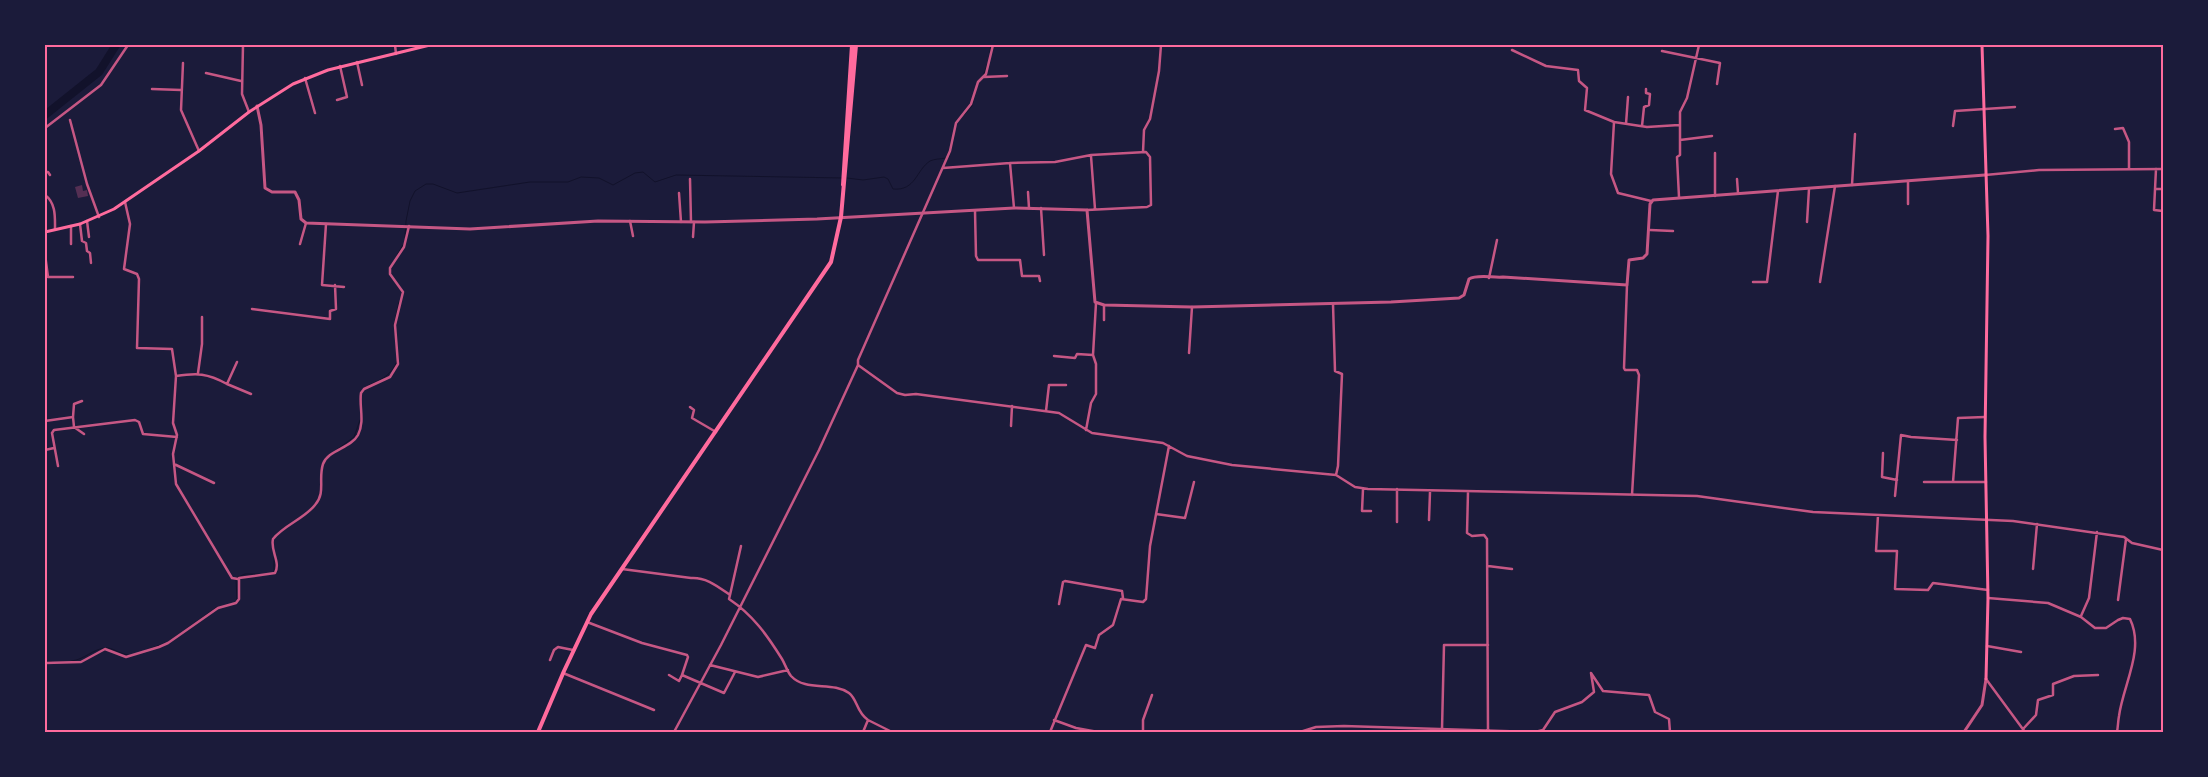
<svg xmlns="http://www.w3.org/2000/svg" width="2208" height="777" viewBox="0 0 2208 777" font-family="'PT Sans Narrow',sans-serif">
<style>
.lines{fill:none;stroke-linecap:round;stroke-linejoin:round}
.stream{stroke:#12122b;stroke-width:1}
.river{stroke:#12122b;stroke-width:8}
.building{fill:#542f53}
.minor{stroke:#c65784;stroke-width:2.5}
.tertiary{stroke:#c65784;stroke-width:3}
.secondary{stroke:#ff6b9d;stroke-width:3}
.primary{stroke:#ff6b9d;stroke-width:4}
.neatline{fill:none;stroke:#ff6b9d;stroke-width:2}
</style>
<rect width="100%" height="100%" fill="#1b1b3a"/>
<g class="lines">
<!-- stream -->
<path class="stream" d="M990,52L991,45
M983,76L987,65
M964,115L972,106L976,90
M949,157L954,137
M847,178L863,180L884,177L888,179L893,189C916,191 916,170 930,161C934,159 940,159 946,158
M405,237L406,221L410,201L415,191L426,184H433L457,193L530,182H568L581,177L599,178L613,185L635,173L643,172L655,182L676,175L843,178
M397,255L403,245
M394,325L399,302
M369,385C381,380 392,375 397,361
M328,456L354,437L360,420
M274,571V558
M237,600L236,578L245,574H259
M146,650L168,642L217,607
M45,661L52,662
M71,661C84,660 93,649 105,648C112,647 120,654 128,655"/>
<!-- river -->
<path class="river" d="M45,115L99,72L116,45"/>
</g>
<!-- building -->
<path class="building" d="M82,185L83,191L87,190L88,196L78,198L75,187Z"/>
<g class="lines">
<!-- minor -->
<path class="minor" d="M243,45L242,94L249,112
M395,45L396,54
M993,45L986,74L978,82L971,104L956,123L950,151L858,360V365L897,393L905,395L916,394L1059,413L1092,433L1163,443L1187,456L1232,465L1336,475L1355,487L1368,489L1697,496L1813,512L2013,521L2124,537L2132,543L2163,550
M1512,50L1546,66L1578,70L1579,81L1587,88L1585,110L1614,122L1611,174L1618,193L1651,201
M1662,51L1720,63L1717,84
M357,62L362,85
M183,63L181,110L199,151
M206,73L241,81
M984,77L1007,76
M305,78L315,113
M152,89L181,90
M337,100L347,97L340,66
M70,120L87,184L99,217
M1614,122L1647,127L1679,125
M1626,124L1628,97
M1642,126L1644,107L1649,105L1650,94L1646,93V89
M1953,126L1955,111L2015,107
M45,128L101,85L128,45
M2115,129L2123,128L2129,142V169
M1680,140L1712,136
M1143,152L1144,130L1150,119L1159,71L1161,45
M1091,156L1095,209
M1010,163L1014,208
M943,168L1010,163L1055,162L1091,155L1146,152L1150,157L1151,205L1147,207L1087,210
M2156,169L2154,210L2163,211
M45,172H48L50,175
M1985,175L2039,170L2163,169
M690,179L691,222
M1737,179L1738,193
M1852,185L1855,134
M2155,189H2163
M1028,192L1029,208
M679,193L681,222
M45,195C56,203 55,217 55,229
M1715,196V153
M1679,197L1677,157L1680,155V112L1687,98L1699,45
M125,202L130,224L124,269L137,274L139,279L137,348L172,349L176,376C197,373 207,373 227,384L237,362
M1908,204V181
M1041,208L1044,255
M975,211L976,256L978,260H1020L1022,276H1039L1040,281
M87,221L89,237
M630,221L633,236
M1807,222L1809,189
M80,224L82,241L86,243L87,251L90,253L91,263
M326,224L322,285L344,287
M71,226V244
M1650,230L1673,231
M693,237L694,222
M300,244L306,223
M45,254L48,277H73
M1489,278L1497,240
M1753,282H1767L1778,191
M1820,282L1835,186
M1627,285L1624,368L1625,370H1637L1639,375L1632,495
M1333,304L1335,371L1342,374L1338,466L1336,475
M1104,305V320
M252,309L330,319V311L336,309L335,285
M1189,353L1192,307
M1054,356L1075,358L1077,354L1093,355
M198,373L202,344V317
M176,376L173,423L177,435L173,454L176,484L232,578L238,579
M227,384L251,394
M690,407L694,410L692,418L716,432
M1046,411L1049,385H1066
M73,417L74,427L84,434
M1985,417L1958,418L1953,482H1986
M45,421L73,417L74,404L82,401
M1011,426L1012,406
M1086,430L1091,403L1096,394V364L1093,355L1096,303
M45,450L54,448
M1883,453L1882,477L1897,480
M174,464L214,483
M58,466L52,433L54,430L135,420L139,422L143,434L177,437
M1924,482H1953
M1363,489L1362,511H1371
M1397,489V522
M1468,492L1467,533L1472,536L1484,535L1487,539L1488,732
M1895,496L1901,435L1911,437L1957,440
M1156,514L1185,518L1194,482
M1878,515L1876,551H1897L1895,589L1928,590L1933,583L1988,590
M1429,520L1430,492
M1488,566L1512,569
M622,569L691,578C706,577 717,586 730,595L729,599C753,615 767,635 782,659C785,664 787,671 791,676C806,692 832,681 849,693C858,700 856,712 868,720L863,732
M2033,569L2037,524
M730,595L741,546
M1988,598L2048,603L2081,617L2095,628H2106L2118,620L2123,618L2130,619C2145,650 2123,685 2119,716C2118,721 2118,727 2117,732
M2118,600L2126,539
M1059,604L1063,582L1065,581L1122,591L1123,598
M2081,616L2089,598L2097,532
M587,622L642,643L687,655L688,657L682,675
M1987,646L2021,652
M550,660L554,650L558,647L573,650
M45,663L81,662L105,649L126,657L159,647L168,643L218,608L236,603L239,599V578L275,573C281,562 270,551 273,539C284,525 304,519 315,505C326,493 318,479 323,464C328,450 351,448 358,435C365,421 359,407 361,393L364,389L390,377L398,364L395,325L403,292L390,274V268L404,247L409,226
M710,665L758,677L788,670
M563,673L654,710
M669,675L679,681L682,675L724,693L735,672
M1986,679L2025,732
M868,720L892,732
M1054,720L1076,728L1098,732
M1442,729L1444,645H1488
M2023,729L2036,715L2038,700L2053,695V684L2074,676L2098,675
M674,732L721,645L819,450L858,365
M1050,732L1086,645L1095,648L1099,635L1113,625L1121,599L1143,602L1146,599L1150,546L1169,446
M1143,732V720L1152,695
M1300,732L1316,727L1344,726L1531,732
M1535,732L1543,730L1555,712L1582,702L1594,692L1591,673L1603,691L1649,695L1655,712L1669,719L1670,732"/>
<!-- tertiary -->
<path class="tertiary" d="M257,106L261,125L265,188L272,192H295L299,200L301,219L306,223L470,229L598,221L705,222L817,219L1014,208L1087,210L1095,302L1104,305L1192,307L1391,302L1459,298L1464,295L1469,279C1477,274 1493,278 1503,277L1627,285L1629,260L1643,258L1647,254L1650,204L1653,200L1985,175
M1964,732L1982,705L1986,679"/>
<!-- secondary -->
<path class="secondary" d="M1982,45L1988,236L1985,437L1988,598L1986,679
M45,232L80,224L114,209L199,151L249,112L293,84L328,70L430,45"/>
<!-- primary -->
<path class="primary" d="M843,185L852,45
M538,732L564,671L591,614L831,262L841,217L856,45"/>
</g>
<!-- border -->
<rect width="2208" height="777" fill="none" stroke="#1b1b3a" stroke-width="92"/>
<rect x="46" y="46" width="2116" height="685" class="neatline"/>
</svg>
